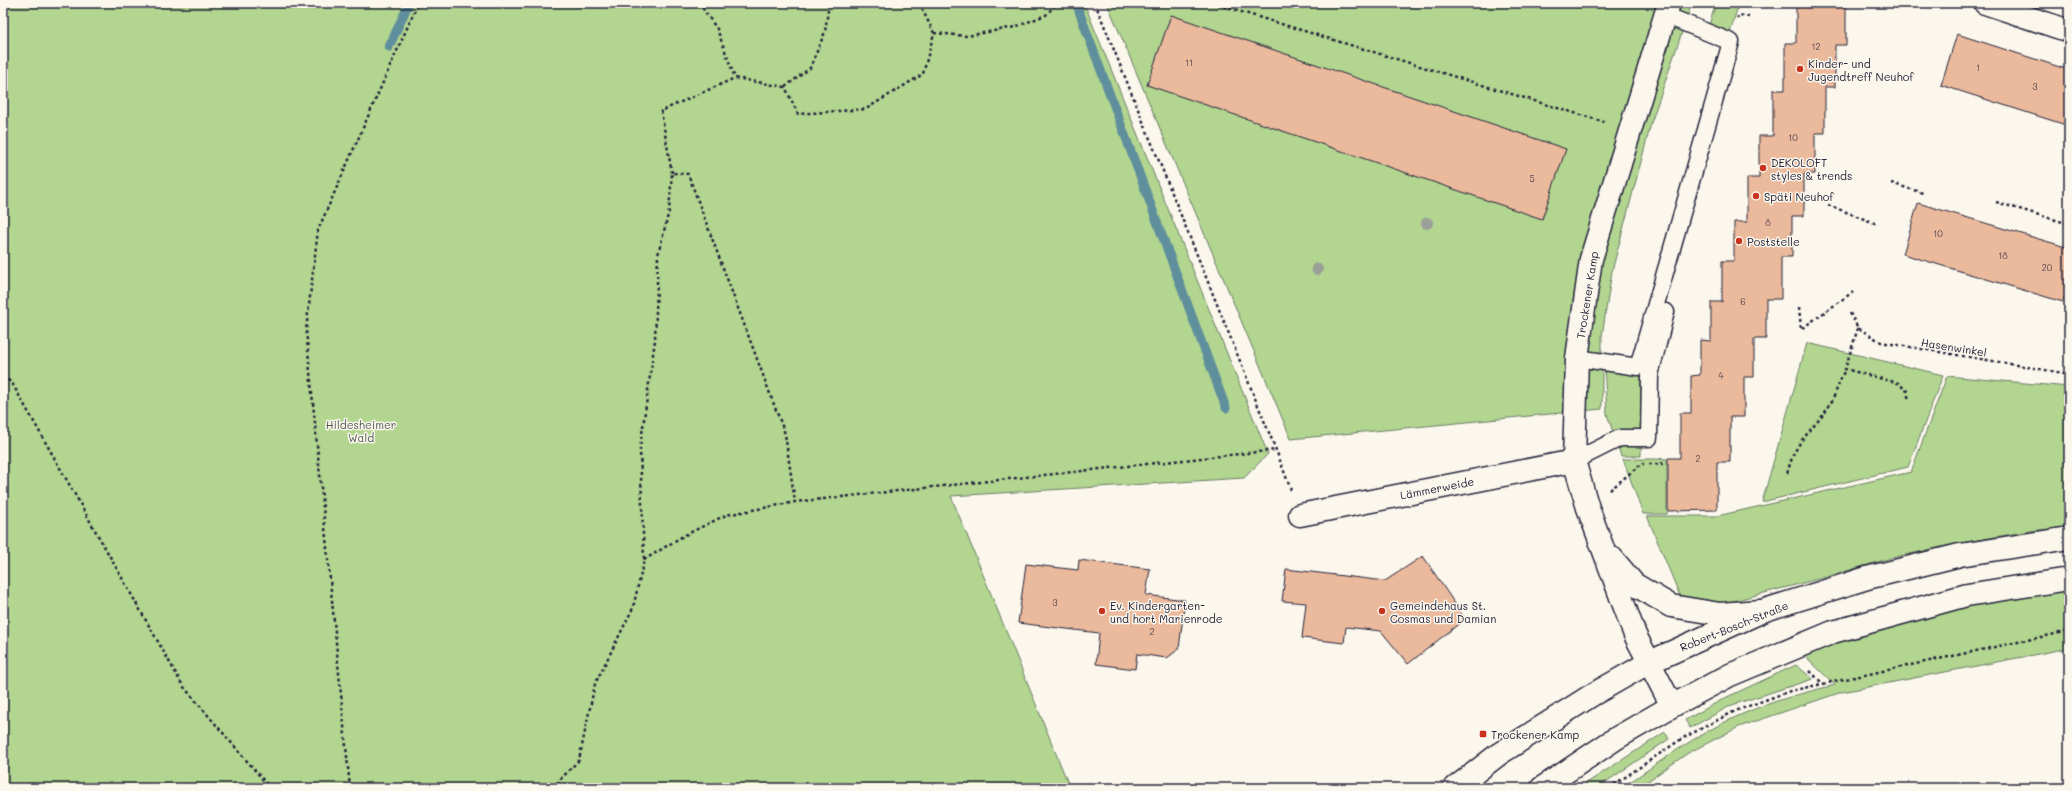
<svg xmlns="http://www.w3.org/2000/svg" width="2072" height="791" viewBox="0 0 2072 791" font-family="Mali,sans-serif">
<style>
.green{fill:#b2d590;stroke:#6a7c66}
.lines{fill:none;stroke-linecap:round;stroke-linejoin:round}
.stream{stroke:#5f8f9c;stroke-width:9}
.building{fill:#ebb99c;stroke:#22223b}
.service-casing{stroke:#22223b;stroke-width:19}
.minor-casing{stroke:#22223b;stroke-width:25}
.secondary-casing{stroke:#22223b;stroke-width:25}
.path{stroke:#22223b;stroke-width:2.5;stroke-dasharray:3 3;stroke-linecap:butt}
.service{stroke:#fbf7ec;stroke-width:16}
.minor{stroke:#fbf7ec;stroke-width:22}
.secondary{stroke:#fbf7ec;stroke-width:22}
.tree{fill:#9ba098}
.poi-dot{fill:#c8321e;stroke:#fbf7ec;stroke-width:1.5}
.labels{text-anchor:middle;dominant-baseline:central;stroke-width:3;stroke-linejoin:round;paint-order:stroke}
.number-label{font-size:9px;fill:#544853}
.poi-label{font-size:11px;fill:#22223b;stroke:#fbf7ec;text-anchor:start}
.street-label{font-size:11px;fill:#22223b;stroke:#fbf7ec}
.park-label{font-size:11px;fill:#4d5854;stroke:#fbf7ec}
</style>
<rect width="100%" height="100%" fill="#fbf7ec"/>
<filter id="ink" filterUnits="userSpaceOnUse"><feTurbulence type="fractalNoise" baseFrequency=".025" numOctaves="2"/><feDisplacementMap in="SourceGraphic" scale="8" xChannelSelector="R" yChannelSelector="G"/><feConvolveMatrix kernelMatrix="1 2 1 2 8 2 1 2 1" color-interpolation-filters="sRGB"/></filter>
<g filter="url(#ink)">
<!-- green -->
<path class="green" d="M3,3H1084L1268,454L1244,478L951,496L1070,788H3Z
M1107,3H1692L1652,120L1612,271L1602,336V409L1291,439Z
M1716,3H1739L1730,33L1709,25Z
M1807,343L1943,375L1908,467L1762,502Z
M1604,365L1641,369V456H1621L1607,414Z
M1947,376L2069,387V527L2030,531L1960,543L1891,558L1826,577L1687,613L1647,516H1717L1911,472Z
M1623,459H1667V514H1643Z
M2069,588V648L1842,692L1739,727L1688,753L1638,788H1621C1659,763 1696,734 1738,716C1769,702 1802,693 1835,685L1802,653L1879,627L2008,597Z
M1796,665L1813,679L1732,705L1690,728L1685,720L1725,698Z
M1665,732L1669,739L1597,788H1579Z"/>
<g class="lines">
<!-- stream -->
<path class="stream" d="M1076,3L1226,408
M389,47L409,3"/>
</g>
<!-- building -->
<path class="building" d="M1796,3H1846V45H1835V87H1825V133H1815V174H1804V216H1792V257H1781V299H1766V339H1754V377H1744V417H1730V462H1717V510L1668,511V458H1680V413H1691V376L1700,375V340L1711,341V302H1722V261H1734V222H1747V178H1759V136H1773V90H1785V43H1796Z
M1171,15L1566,149L1542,219L1147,85Z
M1957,34L2069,70V126L1941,85Z
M1918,203L2069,248V281L2063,302L1903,254Z
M1423,556L1465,619L1408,664L1381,631L1346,627L1344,643L1302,638L1306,603L1282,601L1286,569L1385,581Z
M1079,560L1150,569L1146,595L1185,600L1179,649L1167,658L1137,654L1135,669L1096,664L1099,633L1018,623L1026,564L1078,570Z"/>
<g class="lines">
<defs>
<path id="service" d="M1577,358L1638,367L1731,42L1665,15
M1574,461L1620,438H1649L1650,375L1666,312"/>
<path id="minor" d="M1669,3L1591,259L1577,358L1574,461L1588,508L1635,635L1672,706
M1985,3L2069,31
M1300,515L1574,461
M1612,558L1634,584L1671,606L1720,614L1760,611"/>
<path id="secondary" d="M1455,788L1499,754L1592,695L1648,663L1765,610L1867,578L1960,555L2069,538
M1542,788L1615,739L1672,706L1730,675L1833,632L1967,595L2069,579"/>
</defs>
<!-- service casing -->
<use href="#service" class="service-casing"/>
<!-- minor casing -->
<use href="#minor" class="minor-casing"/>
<!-- secondary casing -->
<use href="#secondary" class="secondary-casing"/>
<!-- path -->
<path class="path" d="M699,3L717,29L735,78L785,87L798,114L866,109L923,74L934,33L919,3
M1095,3L1276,450L1291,490
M1212,3L1604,122
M1737,19L1739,15L1749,17
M934,33L967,36L1015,27L1046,15L1057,3
M785,87L810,68L825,32L829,3
M672,173L661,111L735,78
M1891,183L1923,193
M1996,202L2069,224
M1828,205L1877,224
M1799,307L1801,329L1853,292
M1850,313L1858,328L1881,342L2069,374
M1858,328L1845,369L1898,383L1907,391L1909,401
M3,376L12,383L183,686L270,788
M1649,464H1662V458
M1787,473L1793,455L1801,441L1824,414L1832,401L1845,369
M1610,490L1641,464H1644
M644,560L683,536L726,515L795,502L1276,450
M1810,671L1822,683
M350,788L306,330L318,230L418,3
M552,788L579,760L595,684L633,608L644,560L640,448L655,340L658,255L669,211L672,173L688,174L785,434L795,502
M1609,788L1683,738L1735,711L1790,691L2069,631"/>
<!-- service -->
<use href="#service" class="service"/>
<!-- minor -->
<use href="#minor" class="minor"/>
<!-- secondary -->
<use href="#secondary" class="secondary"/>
</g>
<!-- trees -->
<g class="tree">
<circle cx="1427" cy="223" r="6"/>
<circle cx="1317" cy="269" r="6"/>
</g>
</g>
<!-- markers -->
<g class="poi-dot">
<circle cx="1800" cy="69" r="4"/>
<circle cx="1763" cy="168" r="4"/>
<circle cx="1756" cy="196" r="4"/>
<circle cx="1739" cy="241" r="4"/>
<circle cx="1102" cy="611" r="4"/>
<circle cx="1382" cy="611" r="4"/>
<rect x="1479" y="730" width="8" height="8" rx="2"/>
</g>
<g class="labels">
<!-- number labels -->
<g class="number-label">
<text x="1816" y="46">12</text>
<text x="1189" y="62">11</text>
<text x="1978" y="67">1</text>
<text x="2035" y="86">3</text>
<text x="1793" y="137">10</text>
<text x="1532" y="178">5</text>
<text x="1768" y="222">8</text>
<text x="1938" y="233">10</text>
<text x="2003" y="255">18</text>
<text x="2047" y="267">20</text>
<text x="1743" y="301">6</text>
<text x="1721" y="375">4</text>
<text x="1698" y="458">2</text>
<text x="1055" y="602">3</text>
<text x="1152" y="631">2</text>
</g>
<!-- poi labels -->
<g class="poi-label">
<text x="1808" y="63">Kinder- und<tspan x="1808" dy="13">Jugendtreff Neuhof</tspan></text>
<text x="1771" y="162">DEKOLOFT<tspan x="1771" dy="13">styles &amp; trends</tspan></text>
<text x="1764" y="196">Späti Neuhof</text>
<text x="1747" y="241">Poststelle</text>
<text x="1110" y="605">Ev. Kindergarten-<tspan x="1110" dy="13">und hort Marienrode</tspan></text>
<text x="1390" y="605">Gemeindehaus St.<tspan x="1390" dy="13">Cosmas und Damian</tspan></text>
<text x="1491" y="734">Trockener Kamp</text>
</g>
<!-- street labels -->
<g class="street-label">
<text transform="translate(1587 295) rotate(-81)">Trockener Kamp</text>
<text transform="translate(1954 347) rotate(9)">Hasenwinkel</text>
<text transform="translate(1437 488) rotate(-11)">Lämmerweide</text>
<text transform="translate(1734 626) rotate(-22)">Robert-Bosch-Straße</text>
</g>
<!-- park labels -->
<g class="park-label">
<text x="361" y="424">Hildesheimer<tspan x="361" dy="13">Wald</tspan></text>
</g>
</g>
<!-- margin -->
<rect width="2072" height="791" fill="none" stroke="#fbf7ec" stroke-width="16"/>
<rect x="8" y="8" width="2056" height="775" fill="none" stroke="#22223b" stroke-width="1.5" filter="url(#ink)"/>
</svg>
